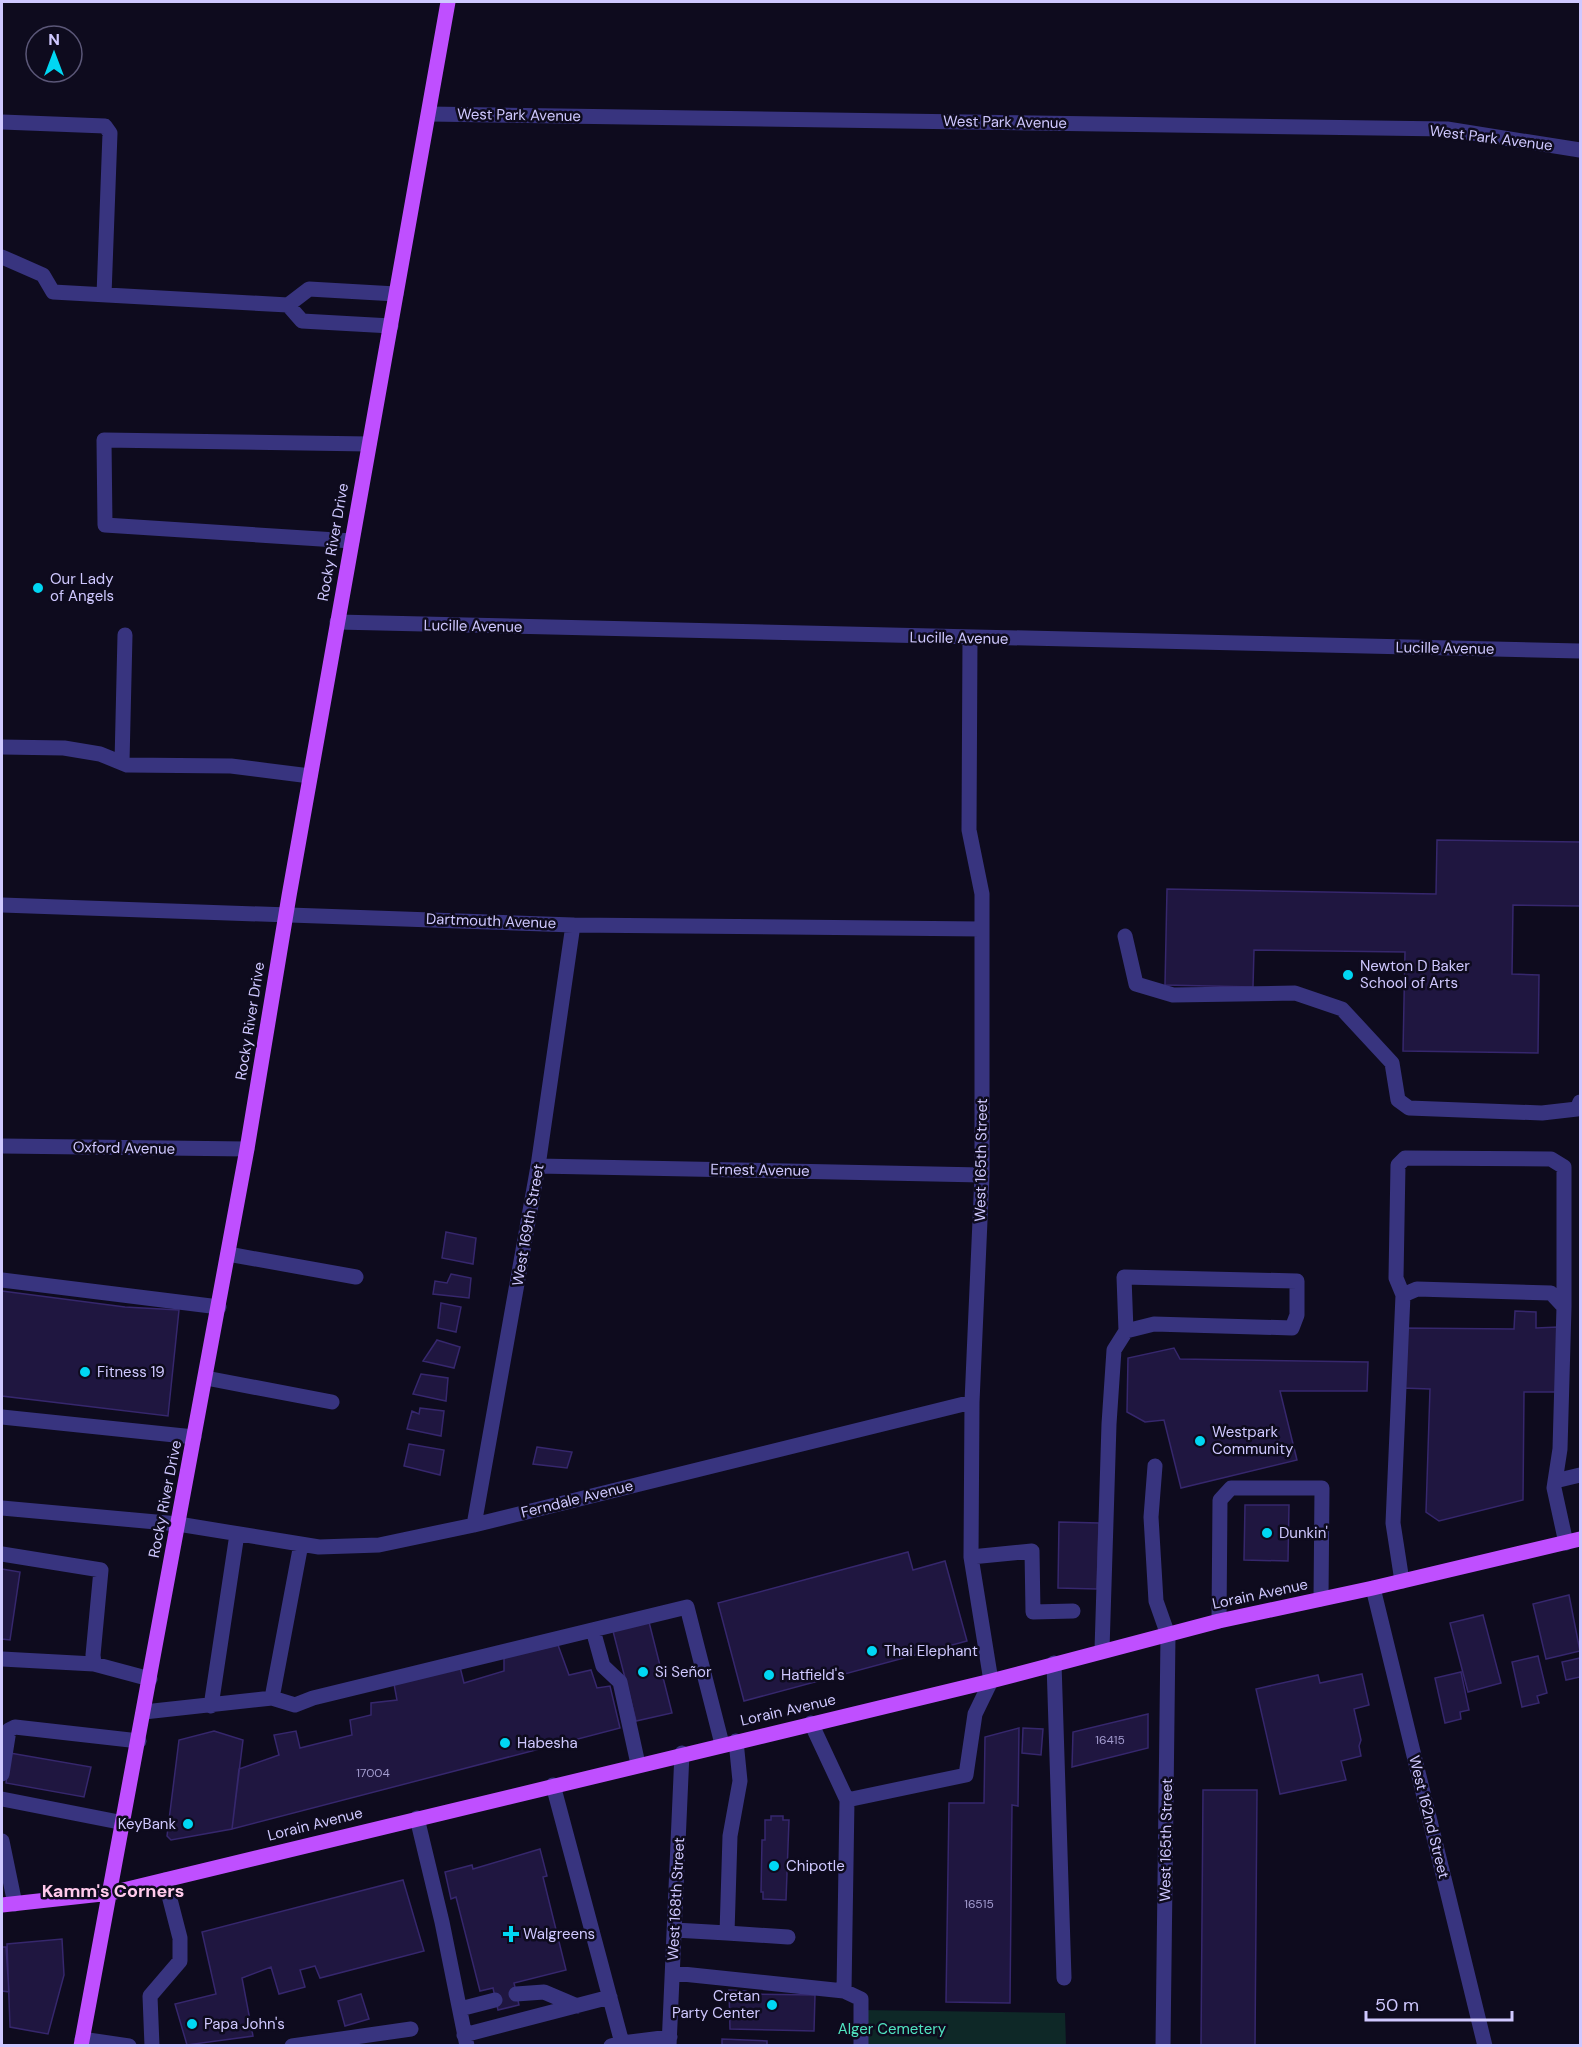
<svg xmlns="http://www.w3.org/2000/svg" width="1582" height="2047" viewBox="0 0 1582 2047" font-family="'DM Sans',sans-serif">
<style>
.green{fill:#0e2827}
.building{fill:#1f1640;stroke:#36276d;stroke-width:1.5}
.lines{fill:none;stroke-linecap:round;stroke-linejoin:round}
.minor{stroke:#38347f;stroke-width:15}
.major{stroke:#bf4fff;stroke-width:15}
.poi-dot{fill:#00d7f3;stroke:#0e0b1e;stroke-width:2}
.labels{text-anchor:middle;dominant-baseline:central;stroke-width:5;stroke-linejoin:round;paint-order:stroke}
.number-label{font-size:12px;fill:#a39ccf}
.street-label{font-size:15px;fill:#cfc8ff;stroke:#0e0b1e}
.poi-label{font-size:15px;fill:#cfc8ff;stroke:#0e0b1e;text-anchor:start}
.park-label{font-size:15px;fill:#50e3c0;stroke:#0e0b1e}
.quarter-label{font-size:18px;font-weight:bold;fill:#ffcaeb;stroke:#0e0b1e}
</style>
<rect width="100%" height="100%" fill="#0e0b1e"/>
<!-- green -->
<path class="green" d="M860,2010L1065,2013L1066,2045L859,2046Z"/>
<!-- building -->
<path class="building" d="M1437,840L1580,842V906L1513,905L1512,974L1539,975L1538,1053L1403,1051L1405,952L1254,950L1253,987L1165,985L1167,889L1436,894Z
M446,1232L476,1238L473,1264L442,1258Z
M451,1274L471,1278L469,1298L433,1294L435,1281L447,1283Z
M2,1291L125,1307L179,1310L168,1416L2,1396Z
M441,1303L461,1307L456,1332L438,1328Z
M1515,1311L1536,1312V1328L1558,1327L1557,1392H1524L1523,1500L1439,1521L1426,1512L1430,1389L1402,1388L1403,1328L1514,1329Z
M437,1340L460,1347L454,1368L423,1361Z
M1174,1348L1180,1359L1368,1362L1367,1391H1280L1297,1460L1181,1488L1164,1420L1145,1422L1127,1412L1128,1358Z
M421,1374L448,1378L446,1401L413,1394Z
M420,1408L444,1411L441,1436L407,1429L412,1411L419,1414Z
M409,1444L444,1450L440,1475L404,1466Z
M537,1447L572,1452L567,1468L533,1464Z
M1245,1505H1289L1288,1561L1244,1560Z
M1059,1522L1099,1523L1097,1589L1058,1588Z
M908,1552L913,1570L945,1561L967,1641L744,1701L718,1603Z
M2,1569L20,1572L10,1640L2,1639Z
M1569,1595L1580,1651L1546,1659L1533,1604Z
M1483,1615L1501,1683L1468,1692L1450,1623Z
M649,1622L672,1713L636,1721L613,1631Z
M558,1645L569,1675L591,1670L597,1688L610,1686L620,1728L232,1829L239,1769L279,1755L274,1735L296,1731L300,1748L352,1735L350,1720L371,1715V1703L397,1700L394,1684L460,1667L464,1683L504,1671V1657Z
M1538,1656L1547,1693L1537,1696L1539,1703L1522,1707L1512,1662Z
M1580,1658V1677L1566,1680L1562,1662Z
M1461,1672L1469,1710L1460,1712L1461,1719L1445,1723L1435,1678Z
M1362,1674L1369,1705L1354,1709L1361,1740L1359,1746L1361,1756L1341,1761L1346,1780L1280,1794L1256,1689L1318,1675L1320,1683Z
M1148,1714V1748L1072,1767L1073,1732Z
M1019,1728L1018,1806L1012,1805L1010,2003L946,2002L949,1803H984L985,1737Z
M1023,1728L1043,1729L1041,1755L1022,1753Z
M214,1731L243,1740L232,1829L171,1840L167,1836L179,1740Z
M10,1753L91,1767L84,1797L6,1783Z
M1203,1790H1257L1255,2046H1201Z
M771,1816H783V1820H789L786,1900L763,1899V1892H761L762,1840H765V1820H771Z
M540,1849L547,1876L543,1877L566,1970L514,1983L519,2005L498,2010L493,1988L480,1991L456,1897L451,1899L445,1872L472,1865L473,1869Z
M403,1880L424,1951L320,1978L315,1966L300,1970L305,1987L279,1994L271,1967L242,1978L253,2036L187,2045L175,2004L216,1994L202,1932Z
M62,1939L64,1975L48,2034L10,2027L7,1944Z
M2,1947H6L9,1992L2,1991Z
M729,1990L746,1991V1994L815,1995L814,2031L730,2029Z
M361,1994L369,2019L345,2026L338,2001Z
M722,2039L767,2041V2046H722Z"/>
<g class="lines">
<!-- minor -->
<path class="minor" d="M429,114L1447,129L1580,150
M2,122L105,126L110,133L104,295
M2,257L43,275L53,292L288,305
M391,326L302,321L288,305L309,289L396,294
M352,541L105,525L104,440L369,444
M337,622L1580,651
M2,747L64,748L100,754L127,765L231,766L310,776
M122,762L125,635
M2,905L573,925L981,929
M1125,936L1136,984L1173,995L1295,993L1342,1009L1392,1063L1398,1100L1409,1108L1542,1113L1577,1109L1580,1102
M2,1146L247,1149
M538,1166L982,1175
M228,1254L356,1277
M2,1280L219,1307
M1403,1295L1396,1278L1398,1165L1405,1158L1551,1159L1564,1167V1307
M206,1378L332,1402
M2,1417L194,1437
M1155,1466L1151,1517L1156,1601L1168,1635L1163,2046
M1555,1481L1580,1475
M2,1508L178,1524L319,1547L379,1545L474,1525L972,1402
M474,1525L538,1166L573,925
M2,1554L101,1570L93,1655L94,1664L150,1679
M971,1557L1032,1551L1033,1612L1073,1611
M1402,1581L1393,1523L1403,1295L1417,1289L1551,1293L1564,1307L1560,1449L1554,1488L1566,1543
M1373,1588L1485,2046
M1219,1621L1220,1500L1231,1488H1322L1321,1599
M593,1630L603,1666L620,1682L638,1764
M1102,1650L1109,1424L1114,1350L1126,1331L1124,1277L1297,1281V1315L1292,1328L1154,1324L1126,1331
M2,1659L94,1664
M1054,1663L1064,1978
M272,1698L295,1705L313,1698L687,1607L722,1744
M211,1706L237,1534
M144,1712L272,1698L301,1544
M811,1723L847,1800L844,1991
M2,1774L9,1730L15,1727L139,1741
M553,1785L622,2043L611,2046
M2,1799L124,1823
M847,1800L966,1775L975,1714L991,1681L971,1557L972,1402L982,1175V894L969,830L970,638
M417,1818L442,1922L467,2046
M2,1841L15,1904
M675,1930L727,1933L730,1836L740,1781L736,1741
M727,1933L788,1937
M673,1973L844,1991L861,1999V2046
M516,1994L544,1992L577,2006
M460,2009L495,2000
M464,2035L610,1997
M82,2039L129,2046
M622,2043L670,2037
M152,2046L150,1996L180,1961V1938L165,1880
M292,2046L411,2029
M669,2046L682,1753"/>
<!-- major -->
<path class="major" d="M2,1905L111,1893L991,1681L1219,1621L1373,1588L1580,1539
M81,2046L247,1149L289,896L448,2"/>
</g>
<!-- markers -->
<g class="poi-dot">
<circle cx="38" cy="588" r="6"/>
<circle cx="1348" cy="975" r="6"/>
<circle cx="85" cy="1372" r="6"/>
<circle cx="1200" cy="1441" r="6"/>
<circle cx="1267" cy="1533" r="6"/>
<circle cx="872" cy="1651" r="6"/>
<circle cx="643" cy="1672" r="6"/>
<circle cx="769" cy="1675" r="6"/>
<circle cx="505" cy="1743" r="6"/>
<circle cx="188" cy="1824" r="6"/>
<circle cx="774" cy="1866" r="6"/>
<path d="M508 1925h6v6h6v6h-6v6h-6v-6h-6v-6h6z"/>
<circle cx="772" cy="2005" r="6"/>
<circle cx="192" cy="2024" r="6"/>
</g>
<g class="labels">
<!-- number labels -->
<g class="number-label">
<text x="1110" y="1740">16415</text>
<text x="373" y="1773">17004</text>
<text x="979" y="1904">16515</text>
</g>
<!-- street labels -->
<g class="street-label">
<text transform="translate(519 115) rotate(1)">West Park Avenue</text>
<text transform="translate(1005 122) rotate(1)">West Park Avenue</text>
<text transform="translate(1491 138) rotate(7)">West Park Avenue</text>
<text transform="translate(333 542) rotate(-80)">Rocky River Drive</text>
<text transform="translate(473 626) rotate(1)">Lucille Avenue</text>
<text transform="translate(959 638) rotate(1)">Lucille Avenue</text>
<text transform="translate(1445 648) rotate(1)">Lucille Avenue</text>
<text transform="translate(491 921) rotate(2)">Dartmouth Avenue</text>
<text transform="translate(250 1021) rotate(-81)">Rocky River Drive</text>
<text transform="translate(124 1148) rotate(1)">Oxford Avenue</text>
<text transform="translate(981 1160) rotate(-89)">West 165th Street</text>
<text transform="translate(760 1170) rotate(1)">Ernest Avenue</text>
<text transform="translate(528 1225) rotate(-80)">West 169th Street</text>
<text transform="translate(165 1499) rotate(-79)">Rocky River Drive</text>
<text transform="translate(577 1499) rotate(-14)">Ferndale Avenue</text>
<text transform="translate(1260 1594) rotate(-12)">Lorain Avenue</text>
<text transform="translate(788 1710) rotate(-13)">Lorain Avenue</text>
<text transform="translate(1429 1817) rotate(76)">West 162nd Street</text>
<text transform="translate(315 1824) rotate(-14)">Lorain Avenue</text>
<text transform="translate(1166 1840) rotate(-89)">West 165th Street</text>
<text transform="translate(676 1899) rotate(-87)">West 168th Street</text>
</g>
<!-- poi labels -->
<g class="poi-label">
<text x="50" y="579">Our Lady<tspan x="50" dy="17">of Angels</tspan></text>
<text x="1360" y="966">Newton D Baker<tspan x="1360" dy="17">School of Arts</tspan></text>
<text x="97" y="1372">Fitness 19</text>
<text x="1212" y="1432">Westpark<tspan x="1212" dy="17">Community</tspan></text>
<text x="1279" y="1533">Dunkin'</text>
<text x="884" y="1651">Thai Elephant</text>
<text x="655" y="1672">Si Señor</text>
<text x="781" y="1675">Hatfield's</text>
<text x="517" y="1743">Habesha</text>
<text x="176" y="1824" text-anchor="end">KeyBank</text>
<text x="786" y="1866">Chipotle</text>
<text x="523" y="1934">Walgreens</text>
<text x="760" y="1996" text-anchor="end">Cretan<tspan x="760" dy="17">Party Center</tspan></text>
<text x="204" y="2024">Papa John's</text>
</g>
<!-- park labels -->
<g class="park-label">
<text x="892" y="2029">Alger Cemetery</text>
</g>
<!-- quarter labels -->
<g class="quarter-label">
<text x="113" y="1891">Kamm's Corners</text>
</g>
</g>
<!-- border -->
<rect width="1582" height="2047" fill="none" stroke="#cfc8ff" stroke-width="6"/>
<!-- north arrow -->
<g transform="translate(54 54)"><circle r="28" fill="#0e0b1e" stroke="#5b5778" stroke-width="1.5"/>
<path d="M0-4.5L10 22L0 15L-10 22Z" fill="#00d7f3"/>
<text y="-9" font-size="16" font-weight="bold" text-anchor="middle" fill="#cfc8ff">N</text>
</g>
<!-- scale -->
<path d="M1366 2011v9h146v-9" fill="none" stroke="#cfc8ff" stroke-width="3"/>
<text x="1375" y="2011" font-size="18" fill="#cfc8ff" stroke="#0e0b1e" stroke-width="4.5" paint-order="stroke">50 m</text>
</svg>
